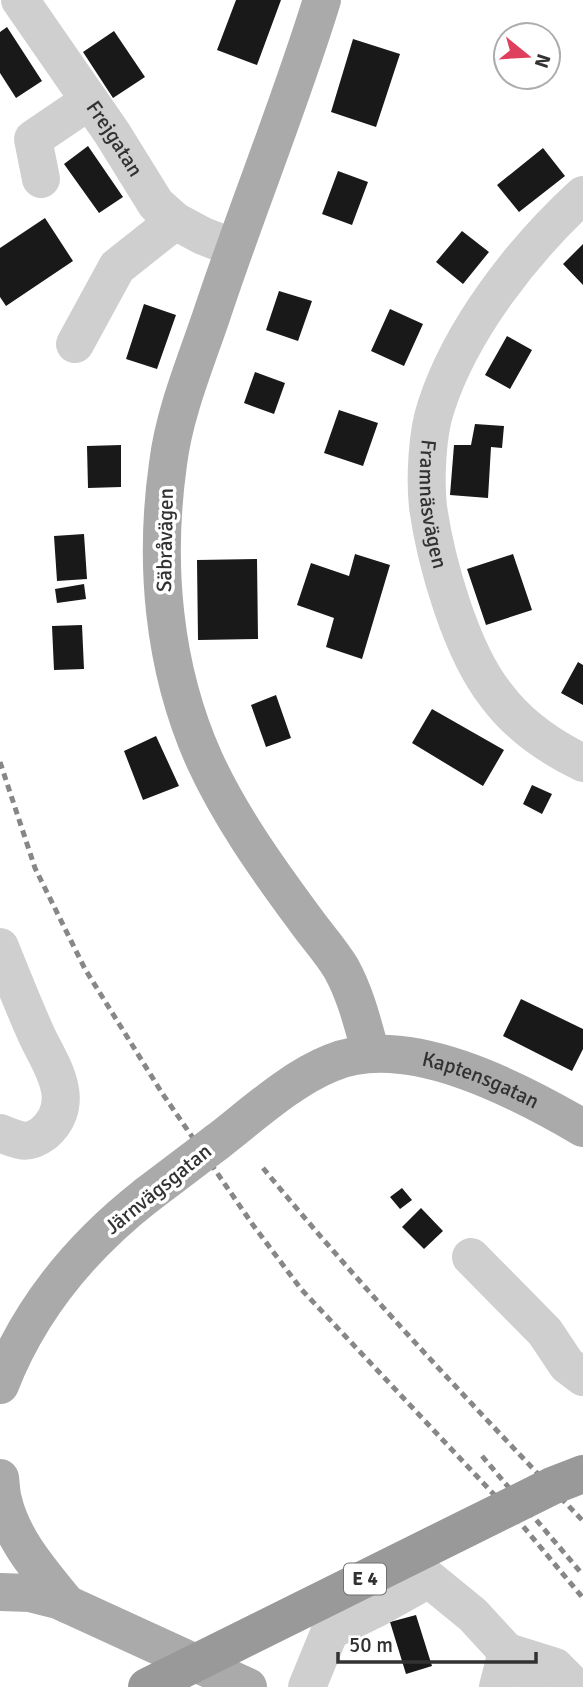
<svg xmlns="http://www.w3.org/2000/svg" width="583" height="1687" viewBox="0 0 583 1687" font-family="Signika,sans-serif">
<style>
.building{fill:#191919}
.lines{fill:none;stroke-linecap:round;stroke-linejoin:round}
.minor{stroke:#cfcfcf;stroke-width:38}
.major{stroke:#aaa;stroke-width:38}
.rail{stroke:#878787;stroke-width:5;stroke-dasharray:7 5;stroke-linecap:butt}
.major-bridge{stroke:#aaa;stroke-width:38}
.highway-bridge{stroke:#999;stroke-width:38}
.labels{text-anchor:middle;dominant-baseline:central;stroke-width:7;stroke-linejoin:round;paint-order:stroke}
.shield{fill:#fff;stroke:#707070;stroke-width:2}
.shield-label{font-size:19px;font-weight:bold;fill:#323232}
.street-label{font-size:21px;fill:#323232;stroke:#fff}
</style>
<rect width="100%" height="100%" fill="#fff"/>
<!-- building -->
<path class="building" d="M236,0H281L257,65L217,50Z
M7,27L42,81L16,98L0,73V32Z
M114,31L145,77L113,98L83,52Z
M353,39L400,54L376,127L331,112Z
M88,146L123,197L99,213L64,164Z
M543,148L565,176L519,212L497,185Z
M338,171L368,182L352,225L322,214Z
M45,218L73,261L6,306L0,297V248Z
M462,231L489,252L463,284L436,262Z
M583,244V285L563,264Z
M279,291L312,301L298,341L266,330Z
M144,304L176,315L157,369L126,359Z
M390,309L423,324L404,366L371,351Z
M507,336L532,350L510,389L485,375Z
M255,372L285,383L274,414L244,403Z
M339,410L378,423L363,466L324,453Z
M475,424L504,426L502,448L491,447L488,498L450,495L454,445H471Z
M121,445V487L88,488L87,446Z
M84,534L87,579L57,581L54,536Z
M355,554L390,565L362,659L326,647L334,618L297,605L311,563L349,576Z
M513,554L532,610L486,625L467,569Z
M257,559L258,639L198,640L197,560Z
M84,584L86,599L57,603L55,589Z
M82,625L84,669L54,670L52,626Z
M578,662L583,665V705L561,693Z
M276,695L291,738L266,747L251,705Z
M432,709L504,750L483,786L412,743Z
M156,736L179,786L143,800L124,751Z
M532,785L552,794L542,814L523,804Z
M521,999L583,1029V1049L572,1071L503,1036Z
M402,1188L412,1200L400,1209L390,1197Z
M421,1208L443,1231L424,1249L402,1227Z
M416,1615L432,1666L406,1674L390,1622Z"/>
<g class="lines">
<!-- minor -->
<g class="minor">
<path id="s1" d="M20,0L112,133L156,204L175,221L203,236L234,248"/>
<path d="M41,179L33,139L89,101"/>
<path id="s2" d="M583,195C523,250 461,329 436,407C427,433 425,479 428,507C436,563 461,651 496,695C518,725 550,747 583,763"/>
<path d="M75,344L117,267L175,221"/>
<path d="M0,947C12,977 24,1007 37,1036C45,1053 57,1071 60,1090C63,1107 57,1122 44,1133C27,1146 18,1140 0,1133"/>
<path d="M471,1257L545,1332L567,1365L583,1377"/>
<path d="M307,1687L330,1631L377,1608L429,1579L473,1615L507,1652L547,1687"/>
<path d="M498,1687L507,1652L555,1667L575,1687"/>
</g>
<!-- major -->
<g class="major">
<path d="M322,0C289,107 246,211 211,317C195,364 174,414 168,464C154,563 163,667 204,759C230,816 267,868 304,918C316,935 330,950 341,968C356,995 363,1025 371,1054"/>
<path id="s3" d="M217,1142C252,1115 291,1079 331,1063C407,1031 518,1090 583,1128"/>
<path d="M0,1385C30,1308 83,1245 147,1195"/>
<path d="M0,1478C1,1485 1,1493 3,1500C12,1540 42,1573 67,1604"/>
<path d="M0,1592L30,1593L58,1600L248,1687"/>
</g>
<!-- rail -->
<path class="rail" d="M0,762L35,868L85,969L162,1093L253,1225L301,1289L517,1519L583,1598
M263,1168C364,1291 473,1406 583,1521
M482,1456L583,1575"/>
<!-- major-bridge -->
<path class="major-bridge" d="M147,1195L217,1142"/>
<!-- highway-bridge -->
<path class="highway-bridge" d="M147,1687L552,1486L583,1474"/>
</g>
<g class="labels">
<!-- shield labels -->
<rect class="shield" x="344" y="1563.5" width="42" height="31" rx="5"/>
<g class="shield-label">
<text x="365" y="1579">E 4</text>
</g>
<!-- street labels -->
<g class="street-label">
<text stroke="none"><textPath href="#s1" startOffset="168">Frejgatan</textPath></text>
<text stroke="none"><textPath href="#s2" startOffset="359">Framnäsvägen</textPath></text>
<text transform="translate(165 540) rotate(-89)">Säbråvägen</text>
<text stroke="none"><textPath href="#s3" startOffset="294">Kaptensgatan</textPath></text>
<text transform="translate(158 1189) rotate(-39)">Järnvägsgatan</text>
</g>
</g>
<!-- north arrow -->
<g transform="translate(527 56) rotate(108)"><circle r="33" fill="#ffffff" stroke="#adadad" stroke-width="2"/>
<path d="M0-5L12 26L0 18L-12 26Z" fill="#df3f5c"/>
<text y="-10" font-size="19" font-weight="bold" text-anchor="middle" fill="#323232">N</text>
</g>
<!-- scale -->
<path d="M338 1652v10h198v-10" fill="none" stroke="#323232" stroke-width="3.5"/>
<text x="349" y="1652" font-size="21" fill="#323232" stroke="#ffffff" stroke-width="5" paint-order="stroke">50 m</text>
</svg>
